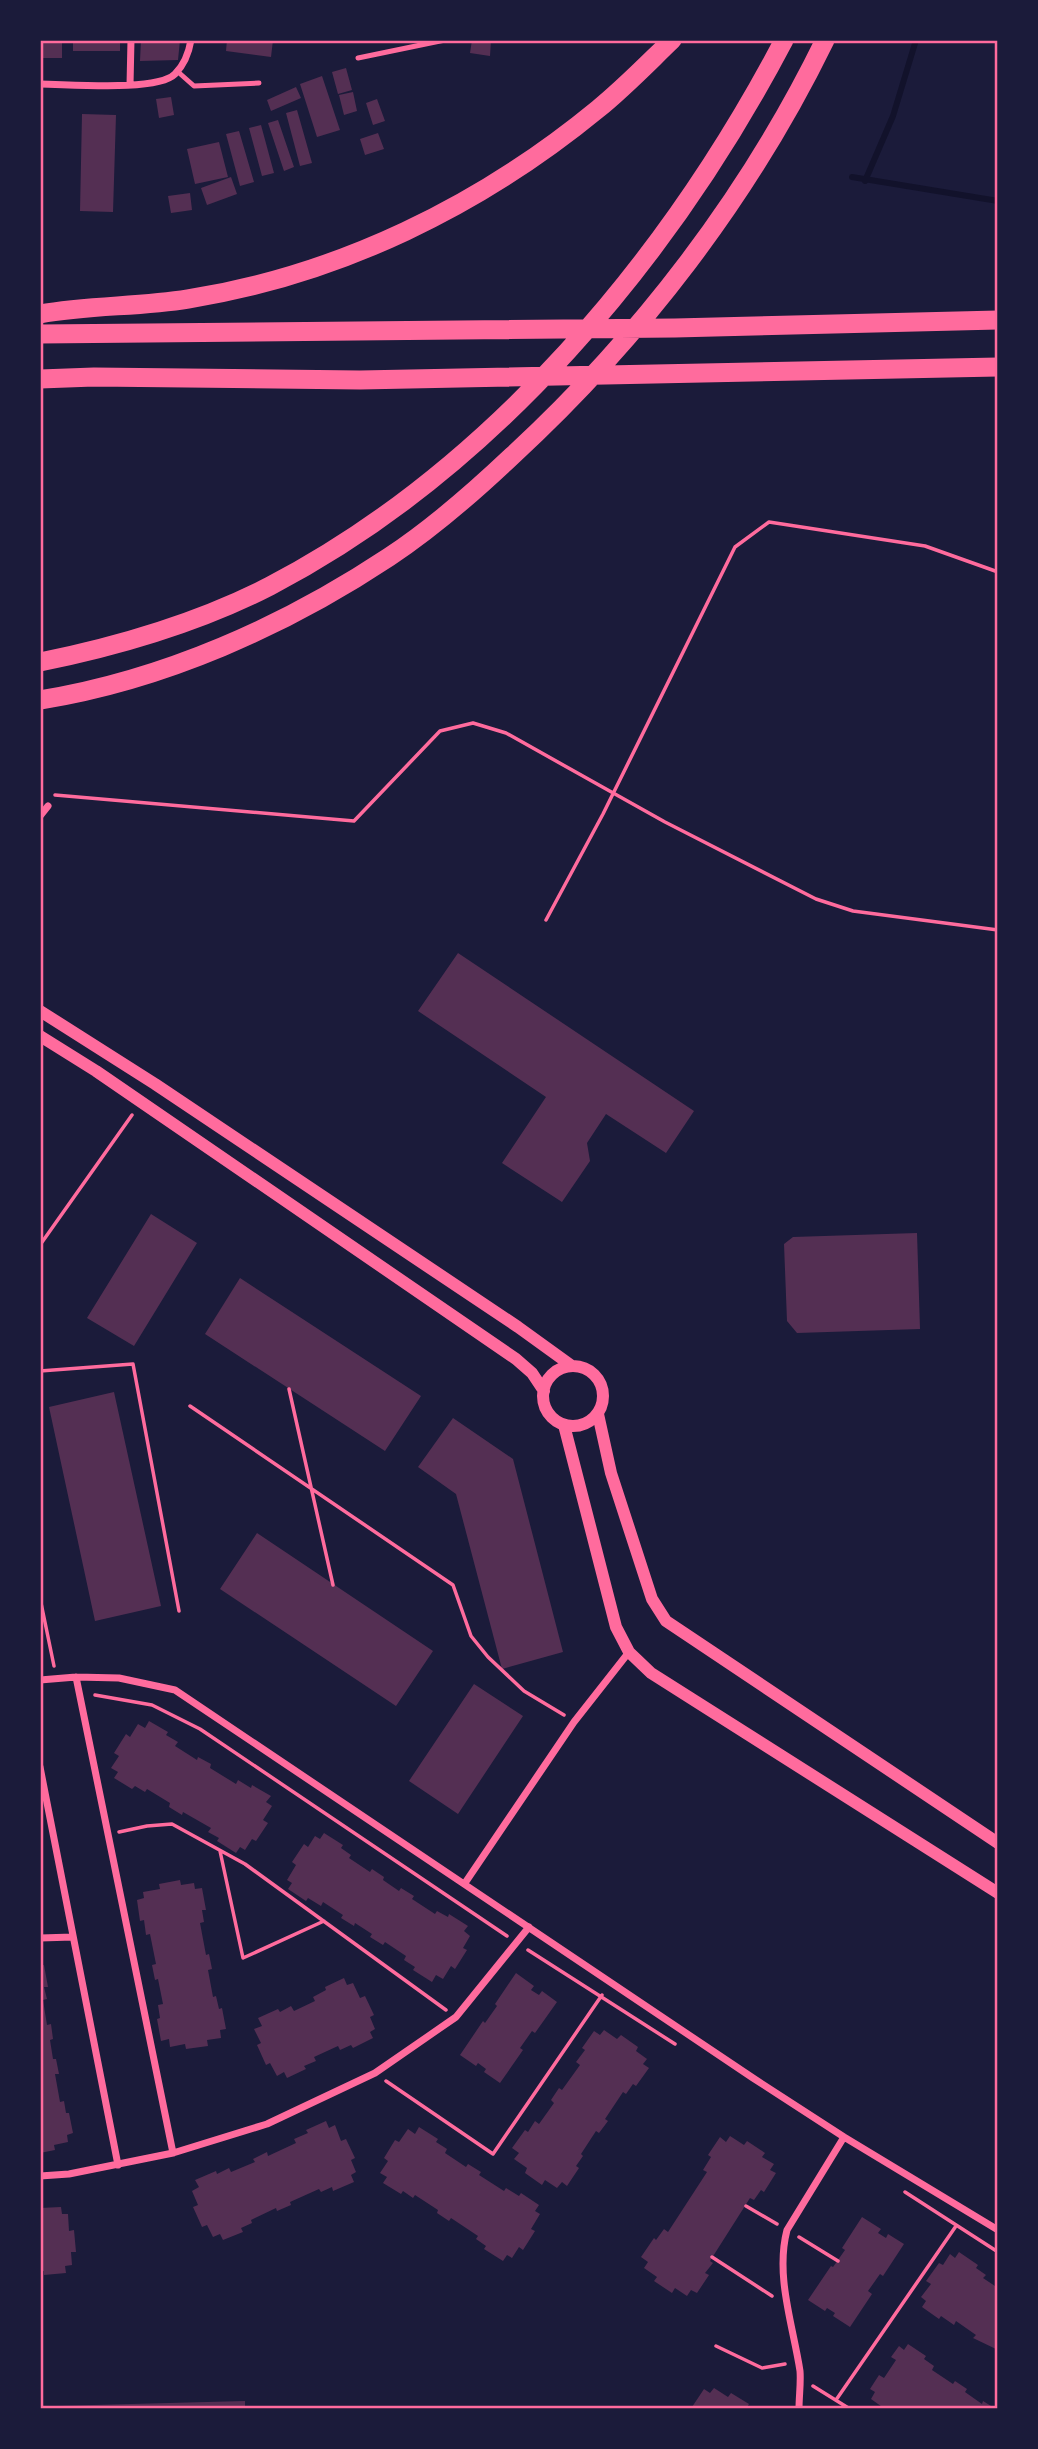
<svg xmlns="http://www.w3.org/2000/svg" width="1038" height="2449" viewBox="0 0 1038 2449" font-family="Figtree,sans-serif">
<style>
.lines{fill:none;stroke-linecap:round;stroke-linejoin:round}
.stream{stroke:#12122b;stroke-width:6}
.building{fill:#542f53}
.path{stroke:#ff6b9d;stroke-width:3.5}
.service{stroke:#ff6b9d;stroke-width:5}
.minor{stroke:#ff6b9d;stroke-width:7}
.tertiary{stroke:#ff6b9d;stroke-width:12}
.trunk{stroke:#ff6b9d;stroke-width:19}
.neatline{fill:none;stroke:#ff6b9d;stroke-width:2.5}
</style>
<rect width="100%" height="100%" fill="#1b1b3a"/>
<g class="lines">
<!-- stream -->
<path class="stream" d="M852,177L998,201
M865,181L893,116L916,40"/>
</g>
<!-- building -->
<path class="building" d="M40,40H62V58H40Z
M73,40H120V51H73Z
M141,40H180L178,60L140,61Z
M227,40H273L271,57L226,51Z
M472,40H491L490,56L470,53Z
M346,68L352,90L338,94L332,72Z
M322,76L340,130L317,137L300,84Z
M296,87L301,98L271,111L267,100Z
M353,92L357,111L344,115L339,95Z
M171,97L174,115L159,118L156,99Z
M377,99L385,121L373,125L366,103Z
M297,110L312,163L300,166L286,113Z
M82,114L116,115L113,212L80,211Z
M278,120L294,167L284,171L268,123Z
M261,125L274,173L262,176L249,128Z
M239,131L254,182L240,186L226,134Z
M378,133L384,149L365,155L360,139Z
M219,142L228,177L195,184L187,149Z
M231,177L237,194L207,205L201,188Z
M190,193L192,210L171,213L168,196Z
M458,953L694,1111L666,1153L606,1114L587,1143L590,1161L562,1202L502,1163L546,1097L418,1011Z
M151,1214L197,1243L134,1346L87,1318Z
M917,1233L920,1329L797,1333L787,1321L784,1244L793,1237Z
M240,1278L421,1396L385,1451L205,1334Z
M114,1392L161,1606L95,1621L49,1407Z
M453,1418L513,1459L563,1652L502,1669L456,1494L418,1467Z
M257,1533L433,1651L396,1706L220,1589Z
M474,1684L523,1716L458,1814L409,1781Z
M149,1721L168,1732L166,1735L178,1742L175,1746L197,1760L198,1757L211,1764L210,1768L236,1784L238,1780L251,1788L252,1785L271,1796L266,1802L272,1806L263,1820L268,1823L256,1841L252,1839L245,1850L240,1847L236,1853L217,1841L219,1838L208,1832L211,1828L183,1812L182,1815L169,1807L170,1803L147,1789L145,1792L135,1786L132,1789L114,1778L118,1772L111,1768L119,1756L114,1753L126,1734L130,1737L138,1724L145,1728Z
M324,1833L343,1845L341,1848L351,1855L349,1858L370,1872L372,1869L384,1877L383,1880L399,1891L401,1888L414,1896L412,1899L435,1914L437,1911L448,1917L449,1914L468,1926L464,1931L470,1936L463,1948L467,1950L455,1969L451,1966L443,1979L436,1975L432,1982L413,1970L415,1967L404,1960L406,1956L385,1942L383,1945L370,1937L372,1934L355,1923L354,1926L341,1918L343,1915L323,1902L321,1906L308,1898L306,1901L288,1889L292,1883L287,1880L296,1865L292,1862L304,1844L308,1847L315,1836L320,1839Z
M180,1880L181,1885L194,1883L195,1889L202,1888L206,1910H202L204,1922L200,1923L206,1955L209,1954L212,1969L208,1970L213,1997L216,1996L219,2009L222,2008L226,2029L220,2030L221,2038L207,2040L208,2046L186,2049L185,2044L170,2047L169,2039L161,2041L157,2019L160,2018L158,2005L163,2004L158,1979L155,1980L152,1965L156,1964L150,1934L146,1935L144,1920L140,1921L137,1900L144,1898L143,1892L160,1889L159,1884Z
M44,1965L48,1987H44L47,1999L43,2000L47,2025L51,2024L53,2039L50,2040L53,2059H56L59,2074H55L60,2102L64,2101L66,2113H69L73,2133L67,2135L68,2142L54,2145L55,2150L40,2153V1966Z
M516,1973L534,1986L531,1990L539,1995L542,1991L557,2002L535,2033L532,2031L520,2048L523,2050L500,2083L484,2072L486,2069L478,2063L476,2066L460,2055L483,2021L485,2023L497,2006L495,2004Z
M344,1978L347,1985L353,1983L360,1998L365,1996L374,2015L370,2017L375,2029L370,2032L373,2038L353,2048L351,2045L340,2050L338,2046L314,2057L316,2061L304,2066L306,2069L287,2078L284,2072L277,2076L270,2063L266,2065L257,2045L261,2043L254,2029L262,2026L258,2018L278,2009L280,2012L291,2006L294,2011L315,2001L313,1997L326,1990L325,1987Z
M604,2030L617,2039L621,2035L638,2047L636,2051L647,2059L643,2064L649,2068L636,2086L633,2084L626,2094L623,2092L605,2119L608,2121L599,2133L596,2131L581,2154L583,2156L576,2166L579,2168L567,2186L562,2182L557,2188L545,2180L542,2185L525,2173L527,2168L514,2159L519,2153L512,2148L525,2130L528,2132L535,2121L539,2124L554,2103L551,2100L559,2088L562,2090L580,2065L576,2062L585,2050L582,2048L594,2031L600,2035Z
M326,2121L329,2128L335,2125L341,2141L346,2139L355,2158L351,2160L356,2172L351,2175L354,2182L333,2191L332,2187L321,2192L319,2189L290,2202L291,2205L277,2211L276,2208L251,2220L252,2223L241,2228L243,2232L223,2240L220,2234L213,2237L207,2225L202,2227L193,2207L198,2205L192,2191L199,2187L195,2180L216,2171L217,2174L229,2168L231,2172L255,2162L253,2159L267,2152L268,2156L296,2143L294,2139L308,2133L306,2130Z
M419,2127L438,2139L436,2142L447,2149L445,2153L466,2167L468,2164L481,2172L479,2175L504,2191L506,2188L519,2196L521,2193L539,2205L535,2211L540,2214L531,2229L535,2231L523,2250L519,2247L512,2258L507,2255L503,2261L484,2249L486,2246L476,2239L478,2236L451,2218L449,2221L437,2213L438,2210L415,2195L413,2198L403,2191L401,2194L383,2183L387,2177L380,2173L388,2161L384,2158L395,2140L399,2142L408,2129L415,2134Z
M730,2136L744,2145L747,2141L765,2153L762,2157L774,2164L770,2170L776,2173L764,2192L761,2190L754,2200L750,2198L710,2261L713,2263L705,2273L709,2275L697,2293L691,2290L687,2296L675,2288L672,2293L654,2281L657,2277L644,2268L648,2262L641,2257L654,2238L656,2240L664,2229L668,2232L707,2172L703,2170L711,2157L708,2155L720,2137L726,2142Z
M61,2207L62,2214H68L69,2231L74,2230L76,2252H71L72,2265L65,2266L66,2273L44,2275V2271H40V2208Z
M862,2217L881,2229L878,2233L886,2238L888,2234L904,2244L883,2276L880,2274L868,2291L872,2294L850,2327L833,2316L835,2313L827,2308L825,2311L808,2300L831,2266L833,2267L845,2250L842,2248Z
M959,2252L978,2265L976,2268L986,2275L983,2278L998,2288V2350L973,2338L976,2335L956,2321L954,2325L941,2316L939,2319L922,2307L926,2301L921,2297L931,2284L926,2281L939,2263L943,2265L950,2254L955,2258Z
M908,2344L926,2356L924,2359L934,2366L932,2370L953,2384L955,2381L967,2389L965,2392L982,2404L983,2401L996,2409H885L871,2399L875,2392L870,2389L879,2375L884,2378L896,2360L891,2357L899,2346L904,2350Z
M714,2388L728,2397L731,2393L749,2404L746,2409H695L692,2407L704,2389L710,2393Z
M245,2401V2409H55V2406Z"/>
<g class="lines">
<!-- path -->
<path class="path" d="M55,795L354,821L440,731L473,723L506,733L665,822L816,899L853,911L998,930
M546,920L603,814L735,547L769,522L925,546L998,572
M40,1245L132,1115
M40,1371L133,1364L179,1611
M289,1389L333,1585
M190,1406L453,1585L471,1636L488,1657L524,1691L564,1715
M40,1598L54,1666
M95,1695L152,1705L200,1729L507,1936
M119,1832L147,1826L172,1824L245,1864L446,2010
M220,1851L243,1958L324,1921
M528,1950L675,2044
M386,2081L493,2154L602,1995
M905,2192L998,2252
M746,2206L777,2224
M799,2237L838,2261
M712,2257L772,2296
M716,2346L762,2368L785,2364
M813,2386L850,2409
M836,2400L956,2226"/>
<!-- service -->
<path class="service" d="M358,58L445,40
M177,71L194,86L259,83"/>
<!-- minor -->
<path class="minor" d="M40,84C68,84 157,92 175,74C184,65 189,52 191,40
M130,85L131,40
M40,816L48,806
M76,1677L173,2153
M40,1680L76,1677L119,1678L175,1690L753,2078L844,2137L998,2230
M40,1767L118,2165
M465,1883L574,1722L629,1652
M40,1938L73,1937
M40,2176L69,2174L173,2153L267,2124L375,2073L456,2017L529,1927
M799,2409C799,2396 801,2383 800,2371C793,2325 775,2276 787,2230L844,2137"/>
<!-- tertiary -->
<path class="tertiary" d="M40,1011L155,1084L518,1327L572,1366
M40,1036L96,1071L516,1359L532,1373L544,1391
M543 1396a30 30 0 1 1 60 0a30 30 0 1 1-60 0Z
M598,1414L611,1473L652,1599L666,1621L998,1843
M564,1425L616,1627L629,1652L651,1673L998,1893"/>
<!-- trunk -->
<path class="trunk" d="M40,314C89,305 139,307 188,299C339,275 480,206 598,109C624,88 648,63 672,40
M40,334L675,328L998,320
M40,379L94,377L360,380L998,367
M40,662C119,646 198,623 270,586C492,470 669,259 784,40
M40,700C164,680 285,626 389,557C433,528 474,492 512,456C640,338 749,196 825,40"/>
</g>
<!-- border -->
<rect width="1038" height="2449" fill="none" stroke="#1b1b3a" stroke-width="84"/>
<rect x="42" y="42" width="954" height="2365" class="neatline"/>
</svg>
